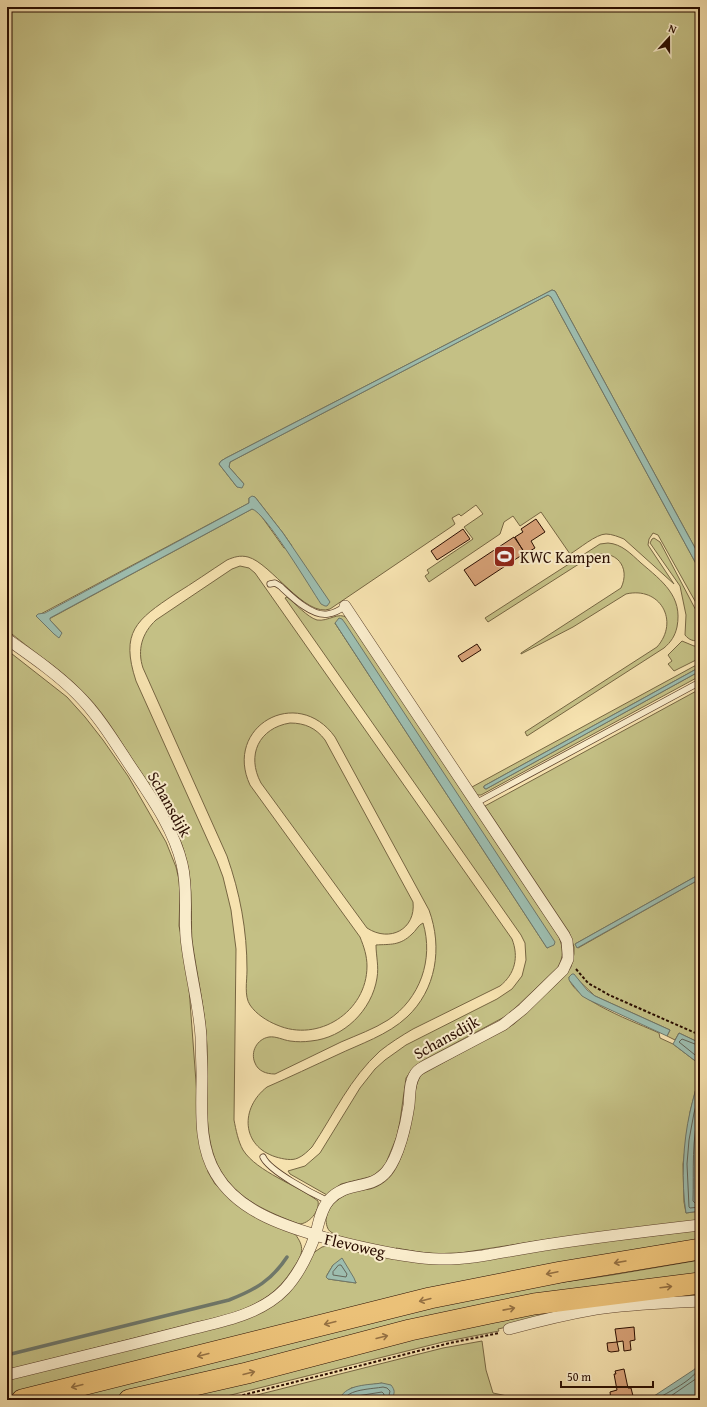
<svg xmlns="http://www.w3.org/2000/svg" width="707" height="1407" viewBox="0 0 707 1407" font-family="'Gentium Book Plus',serif">
<style>
.green{fill:#c4c085;stroke:#776642;fill-rule:evenodd}
.water{fill:#9dbdaf;stroke:#6f7769}
.lines{fill:none;stroke-linecap:round;stroke-linejoin:round}
.shore{stroke:#646558;stroke-width:1}
.stream{stroke:#6f7769;stroke-width:3.5}
.building{fill:#d8a278;stroke:#2a0d00}
.lane-casing{stroke:#5d422c;stroke-width:7}
.street-casing{stroke:#5d422c;stroke-width:12}
.highway-casing{stroke:#2a0d00;stroke-width:22}
.path{stroke:#2a0d00;stroke-width:2;stroke-dasharray:3 2;stroke-linecap:butt}
.lane{stroke:#f9eccb;stroke-width:5.5}
.street{stroke:#f9eccb;stroke-width:11}
.highway{stroke:#ebc178;stroke-width:21}
.oneway{stroke:#947042}
.labels{text-anchor:middle;dominant-baseline:central;stroke-width:4;stroke-linejoin:round;paint-order:stroke}
.poi-label{font-size:16px;fill:#2a0d00;stroke:#f9eccb;text-anchor:start}
.street-label{font-size:16px;fill:#2a0d00;stroke:#f9eccb}
</style>
<rect width="100%" height="100%" fill="#f6e2af"/>
<filter id="stains"><feTurbulence type="fractalNoise" baseFrequency=".005" numOctaves="4"/><feColorMatrix values="0 0 0 0 .2 0 0 0 0 .09 0 0 0 0 .02 0 0 0 .5 -.17"/></filter>
<radialGradient id="worn" r=".72"><stop offset=".6" stop-color="#630" stop-opacity="0"/><stop offset="1" stop-color="#630" stop-opacity=".3"/></radialGradient>
<!-- green -->
<path class="green" d="M7,7H700V557L555,291L552,290L226,458L221,461L219,464L237,487L244,484L229,467L230,462L548,295L551,297L700,571V610L658,535L653,533L649,539L648,545L674,584L624,539C619,537 612,534 606,534C596,534 579,549 570,554L541,512L520,526L513,516L504,522L500,534L429,582L425,576L429,573L427,570L473,539L464,527L483,514L476,505L461,516L459,514L452,518L455,524L451,527L330,609C305,618 271,563 248,557C240,555 234,557 227,560C210,571 193,583 175,594C136,620 120,632 136,681L217,861L223,877L231,910L236,949L234,1120C236,1130 238,1141 243,1150C257,1172 297,1185 318,1201C320,1211 309,1224 299,1224C268,1212 238,1200 221,1171C201,1139 208,1083 207,1046C205,1010 197,975 192,940C191,927 192,914 191,901C191,881 188,863 182,845C171,817 151,787 134,762C117,736 102,709 79,688C57,667 31,650 7,630ZM255,497L283,533L292,546L284,548L262,517L255,509H252L49,619L50,620L62,633L54,634L37,616L249,503V498Z
M654,538L660,542L700,618V640C694,642 689,640 685,635L686,615L680,586L650,543L652,539Z
M608,543C622,544 631,554 641,563C662,581 683,596 677,627C675,636 671,642 664,648L527,736L525,732L657,647C680,621 660,586 626,594L573,627L521,654V653L621,588C631,567 616,549 593,555L488,622L485,618L600,544Z
M240,566L249,568L255,573L512,939C519,957 515,974 500,986L413,1029C401,1036 390,1043 380,1051C350,1078 334,1114 312,1147C308,1151 303,1156 298,1158C292,1161 283,1159 276,1157C241,1146 240,1108 267,1087C290,1077 313,1066 337,1055C360,1044 388,1035 407,1017C436,990 443,948 429,910L335,737C297,684 223,727 250,785L360,937C364,947 367,956 367,966C367,1012 318,1043 277,1025C267,1021 256,1014 250,1005C244,996 247,981 247,970C247,930 240,893 227,856L143,668C137,650 142,633 156,620L232,569Z
M287,597C295,603 307,617 317,620C328,622 339,611 347,618L559,937C563,948 564,956 558,967L508,1015L422,1061L413,1068L406,1078L400,1121L397,1136L386,1163L382,1168L373,1176L341,1184L327,1195L290,1174L288,1171L305,1166L320,1153L360,1088L375,1069L385,1060L406,1045L497,999L512,989L522,976L526,960L525,943L521,935L285,598ZM335,623L549,947L547,948Z
M682,641L694,646H700V658L674,671L668,664L672,661L668,655Z
M7,650L67,697L85,717L103,740L128,776L166,842L176,867L179,880L180,894L179,926L187,961L198,1109L204,1154L208,1172L215,1184L233,1199L295,1234C305,1247 303,1254 294,1267C277,1294 260,1304 230,1314L7,1370Z
M700,663V667L484,786V788L486,789L700,671V676L481,795H477L472,787Z
M700,689V874L575,944L578,948L700,879V1043L679,1033L675,1040L667,1036L670,1030L595,996L572,974L569,977C570,999 640,1024 659,1033L660,1038L673,1044L698,1063L700,1073L690,1112L683,1164L684,1202L686,1213L700,1211V1220L550,1239L447,1255L419,1252L396,1248V1249C381,1246 342,1240 331,1232C327,1230 326,1223 326,1219C328,1204 342,1195 355,1191C360,1190 365,1190 370,1189C381,1186 391,1178 396,1168C403,1155 408,1138 411,1122C414,1108 413,1087 421,1075L514,1024L563,978L571,967L574,954V947L569,932L485,806Z
M290,723C305,723 316,728 325,740L413,902C416,929 390,943 367,928L261,783C246,755 259,728 290,723Z
M423,923C434,959 420,999 388,1020C374,1029 357,1035 341,1042C319,1053 297,1063 275,1074C266,1074 258,1071 255,1063C250,1052 257,1039 269,1037C276,1036 283,1040 290,1041C297,1042 304,1042 311,1041C344,1038 372,1010 377,978C379,966 376,956 376,945C390,944 400,946 412,934C416,931 418,925 423,923Z
M700,1230V1244L336,1317L7,1400V1380L249,1318L316,1251L322,1247L331,1245L394,1258L575,1245ZM333,1265L356,1282V1283L328,1279L327,1275Z
M700,1260V1277L315,1349L114,1400H45L455,1298L612,1275Z
M700,1291V1296L511,1326L498,1329L499,1331L443,1342L211,1400H150L470,1321Z
M482,1341L486,1370L493,1393L526,1400H388L392,1398L382,1383L351,1388L340,1398L341,1400H237L443,1348Z"/>
<!-- water -->
<path class="water" d="M552,290L555,291L700,557V571L551,297L548,295L230,462L229,467L244,484L242,488L237,487L219,464L221,461L226,458Z
M252,496L255,497L283,533L330,602L327,606H325L321,604C311,589 265,512 252,509L50,618V620L62,633L59,638L54,634L36,616L38,614L45,613L249,503V498Z
M339,618L342,619L345,623L555,942L554,945L547,948L335,623Z
M700,667V671L486,789L484,788V786Z
M700,874V879L577,948L575,944Z
M572,974H574L587,990L595,996L670,1030L667,1036L589,1000L582,996L569,980V977Z
M679,1033L700,1043V1068L698,1063L673,1044Z
M700,1073V1211L686,1213C681,1182 683,1142 690,1112C693,1098 697,1086 700,1073Z
M342,1258L354,1278L356,1283L328,1279L326,1277L333,1265Z
M700,1355V1400H648L695,1369Z
M382,1383L391,1385C395,1390 395,1393 392,1398L388,1400H341L340,1398C347,1384 369,1385 382,1383Z"/>
<g class="lines">
<!-- shore -->
<path class="shore" d="M700,1046L682,1039L679,1042L700,1059
M700,1091L694,1113L689,1140L687,1164L689,1207L690,1208L700,1207
M700,1109C691,1139 694,1170 693,1201L695,1203L700,1202
M700,1145L698,1164L700,1196
M339,1265H341L347,1274L346,1277L333,1275V1272Z
M344,1400C347,1389 373,1389 383,1387L387,1388L390,1391L388,1400
M350,1400L357,1396L382,1392L384,1394L383,1400
M655,1400C668,1392 695,1380 700,1366
M665,1400L700,1376"/>
<!-- stream -->
<path class="stream" d="M7,1355L229,1300C255,1290 272,1280 287,1257"/>
</g>
<!-- building -->
<path class="building" d="M536,519L545,532L531,541L535,548L525,554L515,537L523,532L521,529Z
M463,529L470,539L437,560L431,551Z
M514,537L525,553L475,586L464,570Z
M477,644L481,650L462,662L458,656Z
M634,1327L635,1340L630,1341L631,1350L624,1351L623,1341L617,1342L619,1351L611,1352L608,1351L607,1343L617,1342L615,1329Z
M624,1369L628,1388H631L634,1400H611L610,1392L617,1390L614,1374H616L615,1371Z"/>
<g class="lines">
<defs>
<path id="lane" d="M270,584L275,583L280,586C292,597 312,617 328,614C335,613 340,610 345,606
M476,803L700,682
M263,1157C269,1171 313,1194 328,1201"/>
<path id="street" d="M7,639C31,656 56,673 77,694C97,714 112,738 127,761C148,793 173,826 182,864C188,888 184,913 186,937C189,970 199,1003 201,1037C201,1050 202,1063 202,1076C202,1108 198,1145 216,1174C237,1210 281,1225 319,1236C344,1244 369,1249 395,1254C410,1256 424,1259 439,1259C474,1260 510,1250 545,1245C596,1237 648,1231 700,1225
M509,1329C538,1321 567,1314 596,1309C631,1304 665,1303 700,1301
M7,1375C49,1365 91,1354 133,1344C153,1339 173,1334 192,1329C225,1321 261,1314 285,1289C299,1274 309,1253 316,1233C319,1222 321,1209 329,1200C347,1180 371,1191 387,1171C399,1156 406,1125 409,1105C410,1096 409,1084 414,1076C416,1071 421,1068 425,1066L503,1025L523,1009L563,970L568,959V954L567,941L564,935L345,606"/>
<path id="highway" d="M22,1400L430,1298L561,1272L700,1249
M129,1400L247,1373L410,1330L490,1313L534,1304L700,1283"/>
</defs>
<!-- lane casing -->
<use href="#lane" class="lane-casing"/>
<!-- street casing -->
<use href="#street" class="street-casing"/>
<!-- highway casing -->
<use href="#highway" class="highway-casing"/>
<!-- path -->
<path class="path" d="M576,969L588,983L609,995L700,1035
M223,1400L450,1343L499,1333"/>
<!-- lane -->
<use href="#lane" class="lane"/>
<!-- street -->
<use href="#street" class="street"/>
<!-- highway -->
<use href="#highway" class="highway"/>
</g>
<!-- one-way arrows -->
<defs><path id="oneway-shaft" d="M-6 0H5M1.5-3L5.5 0L1.5 3" fill="none" stroke-width="1.6" stroke-linecap="round" stroke-linejoin="round"/></defs>
<g class="oneway">
<use href="#oneway-shaft" transform="translate(620 1262) rotate(170)"/>
<use href="#oneway-shaft" transform="translate(552 1273) rotate(168)"/>
<use href="#oneway-shaft" transform="translate(666 1287) rotate(-7)"/>
<use href="#oneway-shaft" transform="translate(425 1300) rotate(166)"/>
<use href="#oneway-shaft" transform="translate(509 1309) rotate(-11)"/>
<use href="#oneway-shaft" transform="translate(330 1323) rotate(166)"/>
<use href="#oneway-shaft" transform="translate(382 1337) rotate(-14)"/>
<use href="#oneway-shaft" transform="translate(203 1355) rotate(166)"/>
<use href="#oneway-shaft" transform="translate(249 1373) rotate(-14)"/>
<use href="#oneway-shaft" transform="translate(77 1386) rotate(166)"/>
</g>
<!-- icons -->
<defs>
<symbol id="stadium-square" viewBox="-11 -11 22 22"><rect x="-9" y="-9" width="18" height="18" rx="4" fill="#8f2418" stroke="#f9eccb"/><path d="M0-5a6.5 5 0 1 0 0 10a6.5 5 0 1 0 0-10ZM-3.5-1.8h7v3.6h-7Z" fill="#fff"/></symbol>
</defs>
<g fill-rule="evenodd">
<use href="#stadium-square" x="492" y="544" width="25" height="25"/>
</g>
<g class="labels">
<!-- poi labels -->
<g class="poi-label">
<text x="520" y="557">KWC Kampen</text>
</g>
<!-- street labels -->
<g class="street-label">
<text transform="translate(170 804) rotate(61)">Schansdijk</text>
<text transform="translate(446 1037) rotate(-29)">Schansdijk</text>
<text transform="translate(355 1245) rotate(13)">Flevoweg</text>
</g>
</g>
<!-- margin -->
<rect width="707" height="1407" fill="none" stroke="#f6e2af" stroke-width="24"/>
<rect x="8" y="8" width="691" height="1391" fill="none" stroke="#2a0d00" stroke-width="2"/>
<rect x="12" y="12" width="683" height="1383" fill="none" stroke="#2a0d00"/>
<!-- north arrow -->
<g transform="translate(669 38) rotate(21)" stroke="#f9eccb" stroke-width="3" paint-order="stroke">
<path d="M0-3L7 15L0 10L-7 15Z" fill="#2a0d00"/>
<text y="-6" font-size="11" font-weight="bold" text-anchor="middle" fill="#2a0d00">N</text>
</g>
<!-- scale -->
<path d="M561 1381v6h92v-6" fill="none" stroke="#2a0d00" stroke-width="2"/>
<text x="567" y="1381" font-size="12" fill="#2a0d00" stroke="#f9eccb" stroke-width="3" paint-order="stroke">50 m</text>
<rect width="100%" height="100%" filter="url(#stains)"/>
<rect width="100%" height="100%" fill="url(#worn)"/>
</svg>
